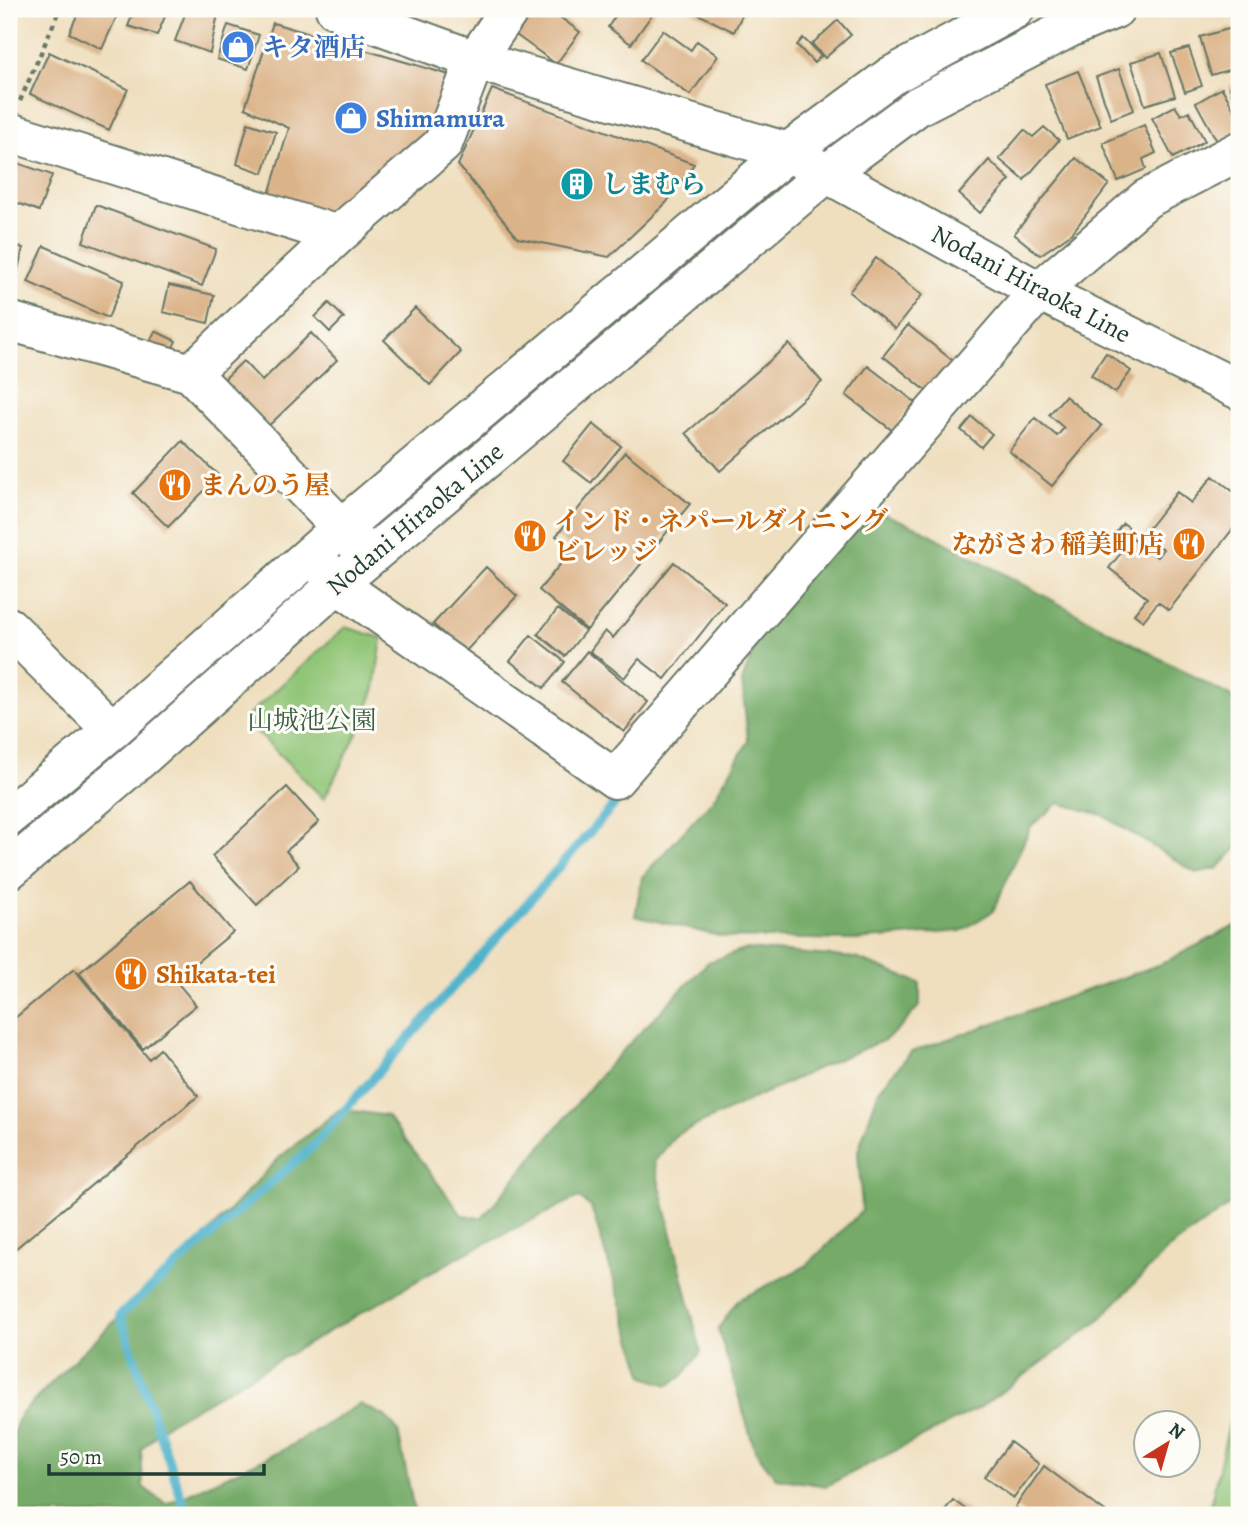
<svg xmlns="http://www.w3.org/2000/svg" width="1248" height="1524" viewBox="0 0 1248 1524" font-family="Alegreya,'Noto Serif JP',serif">
<style>
.green{fill:#90c576;stroke:#588155;stroke-width:2}
.forest{fill:#74aa67;stroke:#4a744e;stroke-width:2}
.lines{fill:none;stroke-linecap:round;stroke-linejoin:round}
.stream{stroke:#4bb1ca;stroke-width:9}
.building{fill:#dbb388}
.minor-casing{stroke:#687665;stroke-width:42}
.major-casing{stroke:#687665;stroke-width:42}
.path{stroke:#687665;stroke-width:4.5;stroke-dasharray:5 5;stroke-linecap:butt}
.minor{stroke:#fff;stroke-width:38}
.major{stroke:#fff;stroke-width:38}
.labels{text-anchor:middle;dominant-baseline:central;stroke-width:6;stroke-linejoin:round;paint-order:stroke}
.shop-label{font-size:26px;font-weight:bold;fill:#366cbe;stroke:#fdfcf7;text-anchor:start}
.culture-label{font-size:26px;font-weight:bold;fill:#0d838f;stroke:#fdfcf7;text-anchor:start}
.street-label{font-size:26px;fill:#1f3d34;stroke:#fdfcf7}
.food-label{font-size:26px;font-weight:bold;fill:#c56008;stroke:#fdfcf7;text-anchor:start}
.park-label{font-size:26px;fill:#3b5f44;stroke:#fdfcf7}
</style>
<rect width="100%" height="100%" fill="#fdfcf7"/>
<filter id="ink" filterUnits="userSpaceOnUse"><feTurbulence type="fractalNoise" baseFrequency=".0143" numOctaves="2"/><feDisplacementMap in="SourceGraphic" scale="14" xChannelSelector="R" yChannelSelector="G"/><feConvolveMatrix kernelMatrix="1 2 1 2 8 2 1 2 1" color-interpolation-filters="sRGB"/></filter>
<filter id="wash" filterUnits="userSpaceOnUse"><feTurbulence type="fractalNoise" baseFrequency=".00686" numOctaves="4" result="noise"/><feDisplacementMap in="SourceGraphic" scale="28" xChannelSelector="R" yChannelSelector="G"/><feGaussianBlur stdDeviation="1.57" result="paint"/><feColorMatrix in="noise" values="0 0 0 0 0 0 0 0 0 0 0 0 0 0 0 0 0 1.4 0 .05"/><feComposite in="paint" operator="in"/></filter>
<g filter="url(#wash)">
<rect width="100%" height="100%" fill="#efdfbf"/>
<!-- green -->
<path class="green" d="M345,627L382,638L375,688L360,727L324,799L244,719Z
M1239,1382V1515H1208Z"/>
<!-- forest -->
<path class="forest" d="M884,514L917,527L1239,701V846L1218,868L1196,873L1102,815L1059,803L1031,826L993,911L961,931L856,940L723,937L635,916L642,877L712,801L748,742L742,681L762,628L841,539Z
M1239,924V1198L1167,1250L1096,1323L981,1407L826,1486L776,1478L755,1450L718,1329L738,1300L806,1266L862,1211L858,1151L879,1090L911,1052L1161,964Z
M747,949L856,958L920,983V1005L902,1026L885,1040L829,1063L676,1135L654,1162L701,1352L682,1377L668,1385L644,1377L591,1207L578,1197L464,1254L164,1426L141,1450L143,1487L166,1504L283,1450L360,1404L385,1416L398,1431L415,1515H9V1482L12,1479L9,1472V1445L20,1415L77,1357L209,1232L280,1157L340,1109L387,1116L462,1215L482,1218L608,1066L708,962Z"/>
<g class="lines">
<!-- stream -->
<path class="stream" d="M187,1515L120,1315L314,1145L627,790"/>
</g>
<g id="blocks">
<!-- building -->
<path class="building" d="M80,9H120L102,49L69,33Z
M135,9H157L167,12L157,35L128,26Z
M187,9H219L210,53L175,41Z
M528,9H549L580,32L556,64L512,32Z
M620,9H656L631,44L608,27Z
M688,9H745L734,32Z
M838,20L851,35L825,58L812,44Z
M273,23L453,76L426,139L338,218L267,201L289,128L245,108Z
M228,25L259,35L248,69L217,59Z
M1232,28L1239,52V67L1211,75L1200,37Z
M663,30L691,50L697,41L718,56L690,95L641,60Z
M803,38L821,56L814,63L797,45Z
M1189,48L1202,86L1185,92L1171,53Z
M49,52L128,89L109,130L30,94Z
M1161,53L1175,96L1145,105L1131,62Z
M1119,69L1134,110L1111,119L1096,77Z
M1078,71L1101,126L1067,139L1045,84Z
M1239,82V102L1235,103L1229,86Z
M1222,88L1239,119V131L1218,143L1196,103Z
M492,89L694,164L666,203L609,257L518,238L458,165Z
M1175,106L1181,115L1189,111L1205,141L1173,158L1152,118Z
M248,123L276,132L263,173L237,164Z
M1144,125L1156,153L1143,159L1146,169L1118,181L1103,143Z
M1044,127L1059,140L1024,180L999,159L1024,130L1033,137Z
M1076,158L1109,184L1072,233L1040,255L1014,234Z
M9,160L52,175L39,211L9,200Z
M989,160L1010,180L980,213L959,194Z
M96,205L216,249L202,286L83,242Z
M9,244L23,248L11,300H9Z
M44,246L124,281L108,318L28,282Z
M876,258L922,295L895,329L849,292Z
M169,285L214,295L208,323L163,312Z
M329,303L344,318L330,332L315,317Z
M415,308L461,352L430,385L384,340Z
M908,325L953,361L928,392L883,356Z
M155,331L176,341L166,362L145,352Z
M311,333L337,360L260,434L215,388L243,361L262,381Z
M789,344L822,382L720,471L686,433Z
M1106,353L1131,371L1115,393L1091,375Z
M868,366L915,402L893,431L846,395Z
M1065,396L1102,426L1052,486L1009,451L1035,418L1057,436L1064,428L1049,415Z
M972,417L992,434L981,447L961,430Z
M593,424L621,446L591,483L563,461Z
M183,441L219,476L168,527L133,493Z
M625,452L690,504L587,630L539,590L572,550L556,536Z
M1213,476L1239,496V521L1169,610L1158,602L1143,621L1134,614L1147,598L1109,568L1133,538L1157,557L1163,549L1144,534L1177,492L1191,503Z
M1123,523L1135,532L1122,550L1110,541Z
M674,562L725,603L665,679L639,659L624,678L590,651L605,631L613,638Z
M486,567L517,596L464,653L433,624Z
M558,609L585,631L565,656L538,634Z
M531,635L565,662L544,688L510,661Z
M587,651L648,702L624,732L562,682Z
M287,787L319,822L286,851L299,866L257,905L212,856Z
M190,881L233,932L175,980L196,1005L143,1049L79,973Z
M74,969L149,1059L160,1049L198,1096L9,1254V1023Z
M1010,1442L1039,1464L1014,1498L984,1477Z
M1044,1466L1109,1515H1026L1015,1507Z
M953,1500L973,1515H941Z"/>
</g>
</g>
<g filter="url(#ink)">
<use href="#blocks" fill-opacity="0" stroke="#687665" stroke-width="2"/>
<g class="lines">
<defs>
<path id="minor" d="M335,9L475,60L788,152L891,76L1015,9
M9,132L338,235
M826,174L918,106L1069,28L1115,9
M9,321L191,373L365,552
M191,373L338,235L443,144L475,60L510,9
M317,560L337,584L615,779L1039,291L1146,199L1239,151
M9,627L112,730"/>
<path id="major" d="M9,816L112,730L341,528L788,152L1039,291L1239,390
M9,870L140,759L337,584L826,174"/>
</defs>
<!-- minor casing -->
<use href="#minor" class="minor-casing"/>
<!-- major casing -->
<use href="#major" class="major-casing"/>
<!-- path -->
<path class="path" d="M20,101L60,9"/>
<!-- minor -->
<use href="#minor" class="minor"/>
<!-- major -->
<use href="#major" class="major"/>
</g>
</g>
<!-- icons -->
<defs>
<symbol id="shop-disc" viewBox="-11 -11 22 22"><circle r="9.5" fill="#3f7fe0" stroke="#fdfcf7"/><path d="M-5-2.5h2.3a2.7 3.5 0 0 1 5.4 0H5L5.5 6h-11ZM-1.5-2.5h3a1.5 2.3 0 0 0-3 0Z" fill="#fff"/></symbol>
<symbol id="building-disc" viewBox="-11 -11 22 22"><circle r="9.5" fill="#0f9aa8" stroke="#fdfcf7"/><path d="M-4-6H4V6H1V3H-1V6H-4ZM-2.5-4.3h1.7v1.8h-1.7ZM.8-4.3h1.7v1.8H.8ZM-2.5-1h1.7V.8h-1.7ZM.8-1h1.7V.8H.8Z" fill="#fff"/></symbol>
<symbol id="restaurant-disc" viewBox="-11 -11 22 22"><circle r="9.5" fill="#e8710a" stroke="#fdfcf7"/><path d="M-5-6h1v4h1v-4h1v4h1v-4h1v5L-1.5 .5V6h-2V.5L-5-1ZM5-6V6H3V1.5H1.5Q1.5-4 5-6Z" fill="#fff"/></symbol>
</defs>
<g fill-rule="evenodd">
<use href="#shop-disc" x="219" y="28" width="38" height="38"/>
<use href="#shop-disc" x="332" y="99" width="38" height="38"/>
<use href="#building-disc" x="558" y="165" width="38" height="38"/>
<use href="#restaurant-disc" x="156" y="466" width="38" height="38"/>
<use href="#restaurant-disc" x="511" y="517" width="38" height="38"/>
<use href="#restaurant-disc" x="1170" y="525" width="38" height="38"/>
<use href="#restaurant-disc" x="112" y="955" width="38" height="38"/>
</g>
<g class="labels">
<!-- shop labels -->
<g class="shop-label">
<text x="262" y="47">キタ酒店</text>
<text x="376" y="118">Shimamura</text>
</g>
<!-- culture labels -->
<g class="culture-label">
<text x="602" y="184">しまむら</text>
</g>
<!-- street labels -->
<g class="street-label">
<text transform="translate(1031 284) rotate(28)">Nodani Hiraoka Line</text>
<text transform="translate(415 519) rotate(-40)">Nodani Hiraoka Line</text>
</g>
<!-- food labels -->
<g class="food-label">
<text x="200" y="485">まんのう屋</text>
<text x="554" y="521">インド・ネパールダイニング<tspan x="554" dy="30">ビレッジ</tspan></text>
<text x="1164" y="544" text-anchor="end">ながさわ 稲美町店</text>
<text x="156" y="974">Shikata-tei</text>
</g>
<!-- park labels -->
<g class="park-label">
<text x="312" y="720">山城池公園</text>
</g>
</g>
<!-- margin -->
<rect width="1248" height="1524" fill="none" stroke="#fdfcf7" stroke-width="35"/>
<!-- north arrow -->
<g transform="translate(1167 1444) rotate(37)"><circle r="33" fill="#fdfcf7" stroke="#a4b0a9" stroke-width="2"/>
<path d="M0-5L12 26L0 18L-12 26Z" fill="#c8321e"/>
<text y="-10" font-size="19" font-weight="bold" text-anchor="middle" fill="#1f3d34">N</text>
</g>
<!-- scale -->
<path d="M49 1464v10h215v-10" fill="none" stroke="#1f3d34" stroke-width="3.5"/>
<text x="60" y="1464" font-size="21" fill="#1f3d34" stroke="#fdfcf7" stroke-width="5" paint-order="stroke">50 m</text>
</svg>
